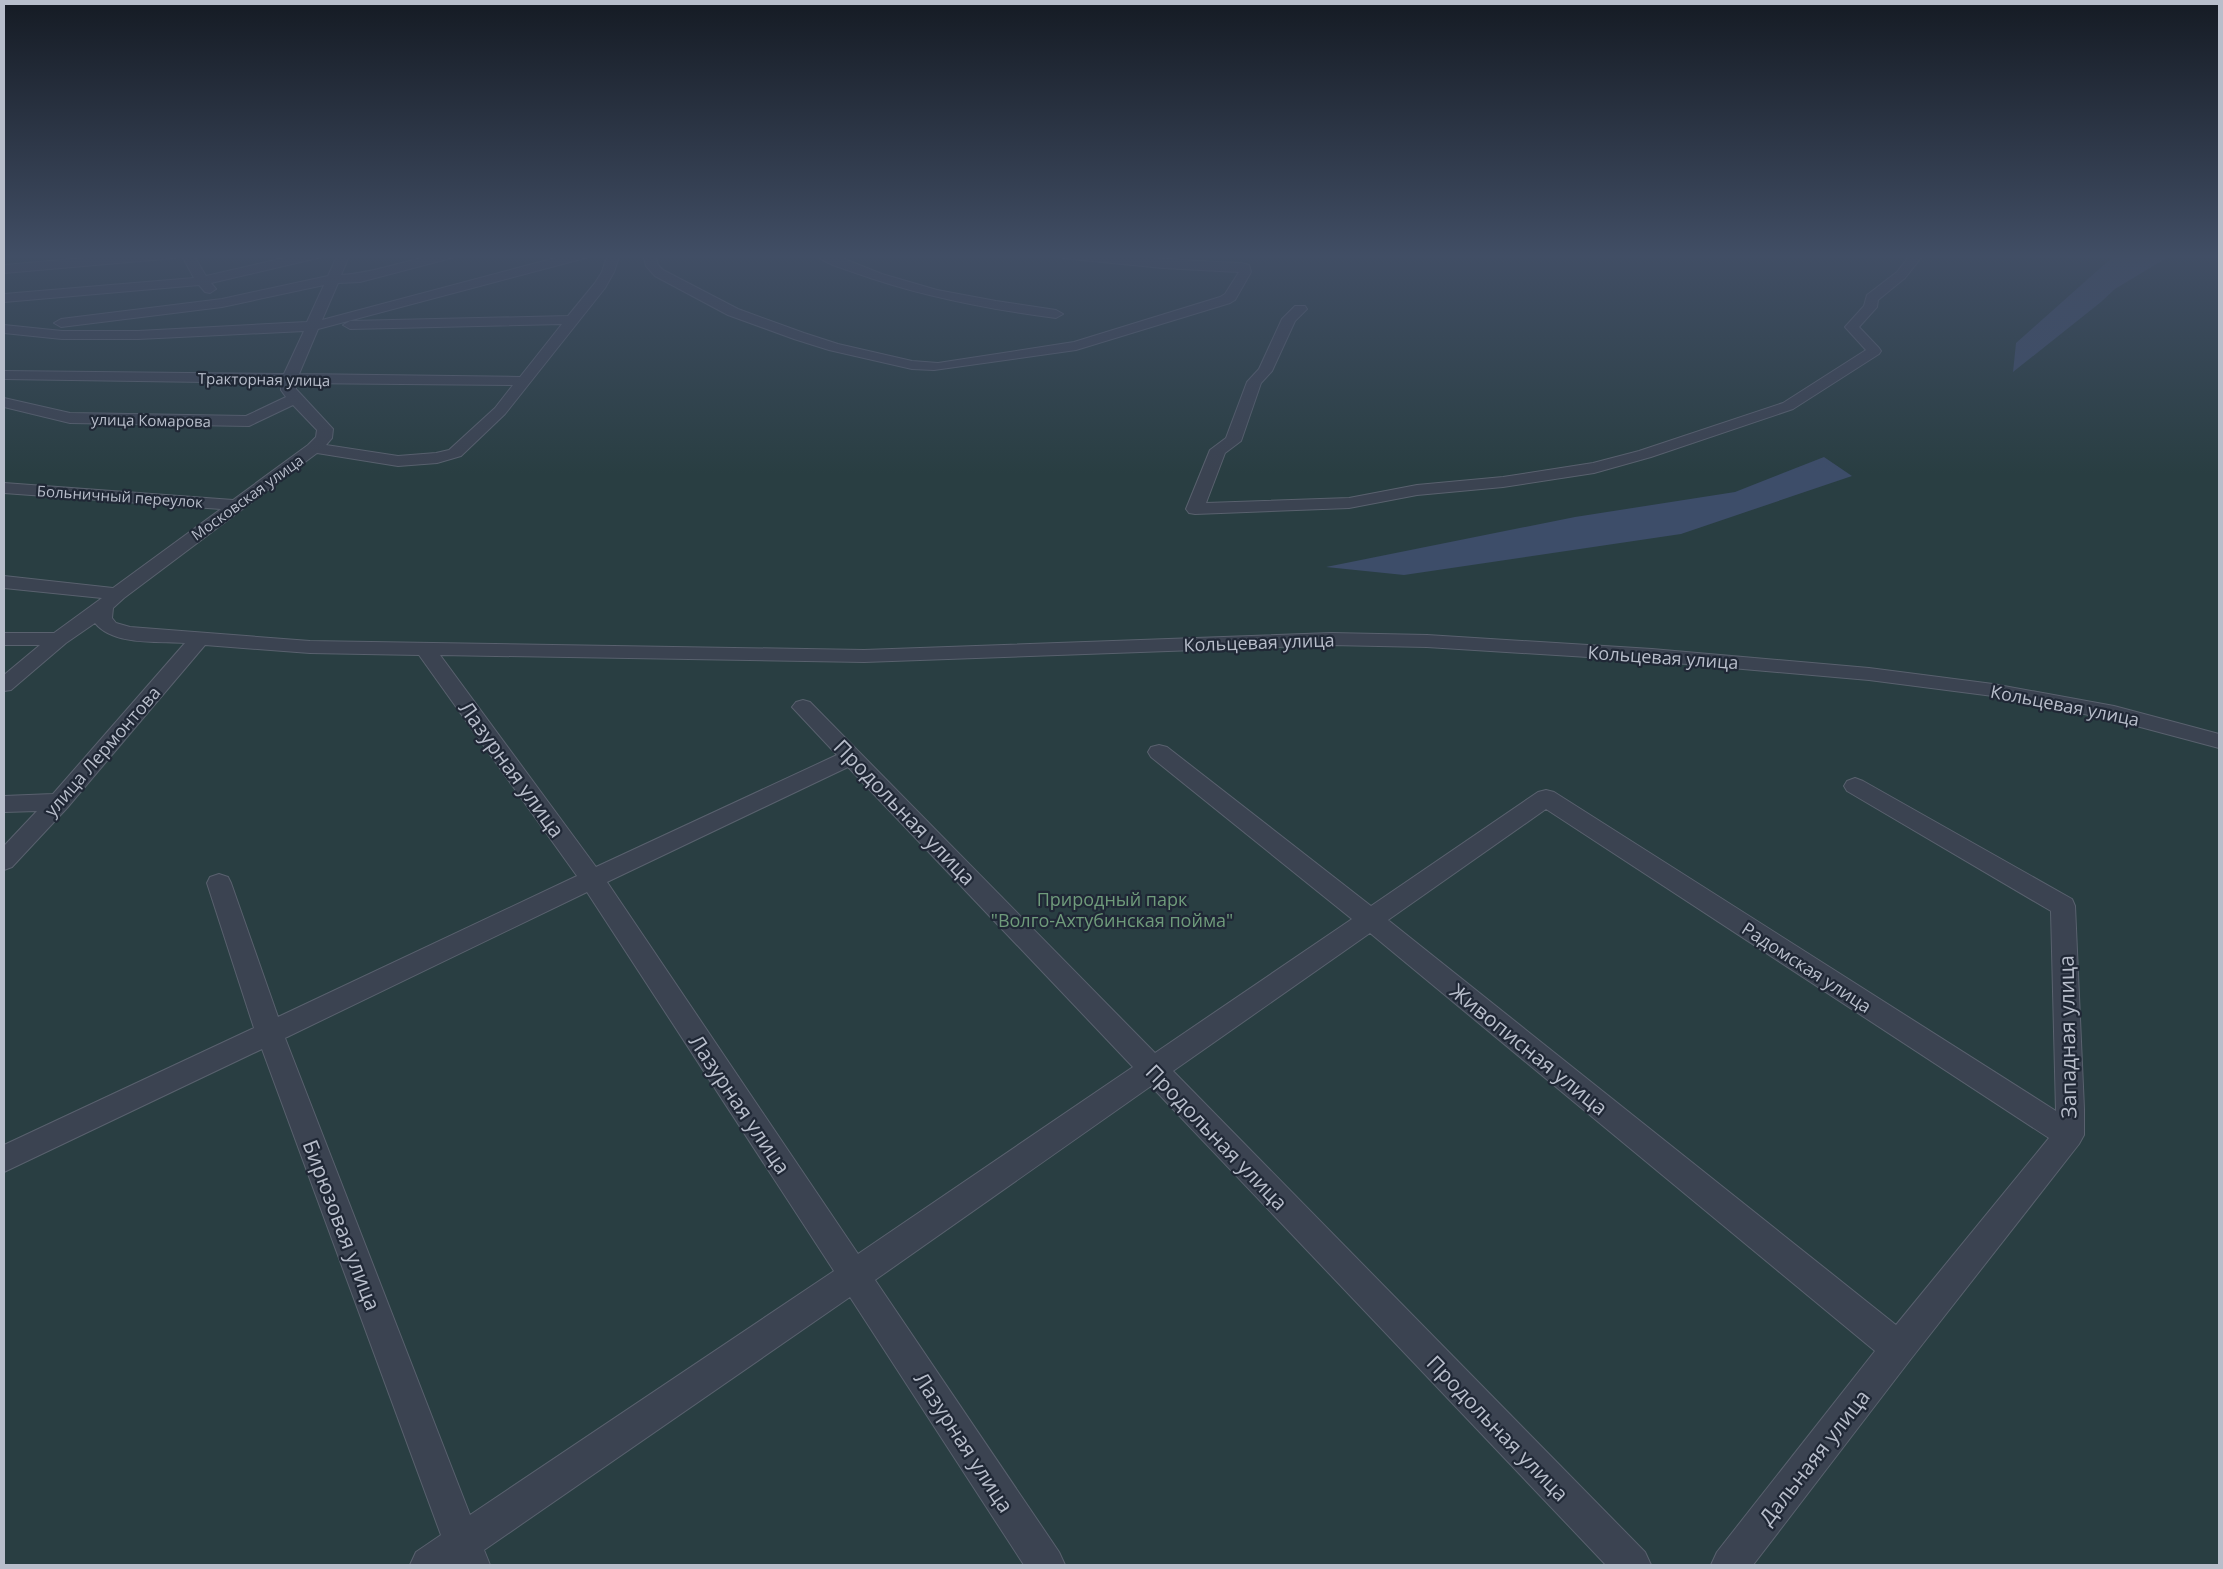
<svg xmlns="http://www.w3.org/2000/svg" width="2223" height="1569" viewBox="0 0 2223 1569" font-family="'Open Sans',sans-serif">
<style>
.green{fill:#293e42}
.water{fill:#3d4d69}
.lines{fill:none;stroke-linecap:round;stroke-linejoin:round}
.minor-casing{stroke:#59616e;stroke-width:2}
.minor{fill:#3b4351;fill-rule:evenodd}
.labels{text-anchor:middle;dominant-baseline:central;stroke-width:4.5;stroke-linejoin:round;paint-order:stroke}
.far-street-label{font-size:15px;fill:#b8becb;stroke:#202836}
.street-label{font-size:18px;fill:#b8becb;stroke:#202836}
.park-label{font-size:18px;fill:#6f9b7b;stroke:#202836}
.near-street-label{font-size:21px;fill:#b8becb;stroke:#202836}
</style>
<rect width="100%" height="100%" fill="#273141"/>
<!-- green -->
<path class="green" d="M4,254H2219V1565H4Z"/>
<!-- water -->
<path class="water" d="M2116,254H2173L2115,289L2101,302L2013,372L2016,343Z
M1824,457L1852,476L1681,534L1404,575L1326,567L1575,517L1735,492Z"/>
<g class="lines">
<defs>
<path id="minor" d="M131,254H193L206,276L301,254H324L322,257L211,283L216,289L210,293L205,292L199,285L4,302V294L194,278L181,254L175,258L4,273V265Z
M338,254H350L341,275C381,273 417,254 457,254L455,257L360,282L338,283L322,320L570,254H591L589,257L318,329L299,374L520,377L562,324L350,329L343,325L350,321L568,316L595,283L602,272L607,256L606,254H620L614,272L605,288L505,414L461,456L437,463L398,466L317,453L124,598L113,608L112,618L116,623L130,627L310,641L864,650L1331,633L1427,635L1652,649L1869,668L1993,684L2114,706L2219,734V748L2114,720L1993,696L1869,680L1652,661L1427,647L1331,645L864,662L440,655L596,867L837,755L792,707L796,702L803,700L810,702L1155,1053L1352,919L1151,757L1148,752L1151,747L1159,745L1167,747L1371,906L1538,792L1546,790L1554,792L2056,1111L2051,911L1847,791L1844,786L1847,781L1855,778L1863,781L2072,899L2075,906L2084,1109V1135L2079,1144L1910,1360L1753,1565H1711L1717,1552L1875,1351L1370,933L1173,1071L1645,1552L1651,1565H1606L1151,1086L875,1280L1059,1552L1065,1565H1024L850,1297L484,1550L490,1565H410L416,1552L441,1535L262,1049L4,1172V1145L254,1028L207,883L210,877L219,874L228,877L231,883L278,1017L577,876L419,655L310,653L205,645L67,808L12,867L4,870V846L37,811L4,812V796L53,794L185,643C158,641 114,646 95,623L66,643L11,690L4,691V675L40,645H4V633H54L102,598L4,588V576L113,588L221,509L4,493V483L233,500L308,445L316,437L317,430L293,405L249,426L70,423L4,407V398L70,413L246,416L286,397L281,390V383L4,379V371L284,374L304,331L138,339H62L4,333V325L62,331H138L307,322L324,285L222,307L61,327L54,323L61,319L222,299L328,276ZM296,383L513,385L495,408L449,450L436,453L398,456L326,445L332,438L333,429L296,389ZM848,767L1133,1067L858,1254L607,882ZM1546,809L2049,1138L1896,1325L1388,920ZM587,892L834,1271L470,1515L285,1038Z
M643,254H655L658,265L663,270L738,309L804,333L838,344L912,361L938,363L1074,342L1220,297L1225,294L1239,272L1163,268L1062,258L1056,254C1118,254 1179,261 1241,263L1249,265L1251,272L1235,300L1230,303L1076,350L934,370L912,369L829,350L794,339L728,315L655,276L646,266Z
M815,254H832L882,274L937,290L996,301L1056,310L1063,314L1056,318C987,309 919,296 853,272C842,268 823,263 815,254Z
M1911,254H1924L1905,278L1878,300L1877,307L1859,327L1879,348L1881,351L1879,354L1793,409L1651,457L1594,473L1503,487L1417,495L1349,508L1195,514L1189,513L1186,509L1210,450L1226,438L1247,382L1259,369L1282,319L1295,306H1305L1307,309L1295,321L1272,371L1261,383L1241,441L1225,453L1206,503L1349,498L1417,485L1503,477L1593,463L1639,451L1783,403L1866,350L1845,327L1864,306L1867,295L1897,272Z"/>
</defs>
<!-- minor casing -->
<use href="#minor" class="minor-casing"/>
<!-- minor -->
<use href="#minor" class="minor"/>
</g>
<!-- sky -->
<linearGradient id="sky" x2="0" y2="1"><stop stop-color="#151b24"/><stop offset="0.54" stop-color="#414e65"/><stop offset="1" stop-color="#414e65" stop-opacity="0"/></linearGradient>
<rect width="2223" height="474" fill="url(#sky)"/>
<g class="labels">
<!-- far-street labels -->
<g class="far-street-label">
<text transform="translate(264 379) rotate(1)">Тракторная улица</text>
<text transform="translate(151 420) rotate(1)">улица Комарова</text>
<text transform="translate(120 496) rotate(4)">Больничный переулок</text>
<text transform="translate(247 497) rotate(-36)">Московская улица</text>
</g>
<!-- street labels -->
<g class="street-label">
<text transform="translate(1259 642) rotate(-2)">Кольцевая улица</text>
<text transform="translate(1663 657) rotate(4)">Кольцевая улица</text>
<text transform="translate(2065 705) rotate(11)">Кольцевая улица</text>
<text transform="translate(102 751) rotate(-49)">улица Лермонтова</text>
<text transform="translate(1807 967) rotate(33)">Радомская улица</text>
</g>
<!-- park labels -->
<g class="park-label">
<text x="1112" y="899">Природный парк<tspan x="1112" dy="21">"Волго-Ахтубинская пойма"</tspan></text>
</g>
<!-- near-street labels -->
<g class="near-street-label">
<text transform="translate(512 769) rotate(54)">Лазурная улица</text>
<text transform="translate(905 812) rotate(46)">Продольная улица</text>
<text transform="translate(2067 1037) rotate(-91)">Западная улица</text>
<text transform="translate(1529 1049) rotate(39)">Живописная улица</text>
<text transform="translate(740 1104) rotate(56)">Лазурная улица</text>
<text transform="translate(1217 1137) rotate(46)">Продольная улица</text>
<text transform="translate(342 1225) rotate(69)">Бирюзовая улица</text>
<text transform="translate(1498 1428) rotate(46)">Продольная улица</text>
<text transform="translate(964 1442) rotate(57)">Лазурная улица</text>
<text transform="translate(1814 1457) rotate(-52)">Дальнаяя улица</text>
</g>
</g>
<!-- border -->
<rect width="2223" height="1569" fill="none" stroke="#b8becb" stroke-width="10"/>
</svg>
